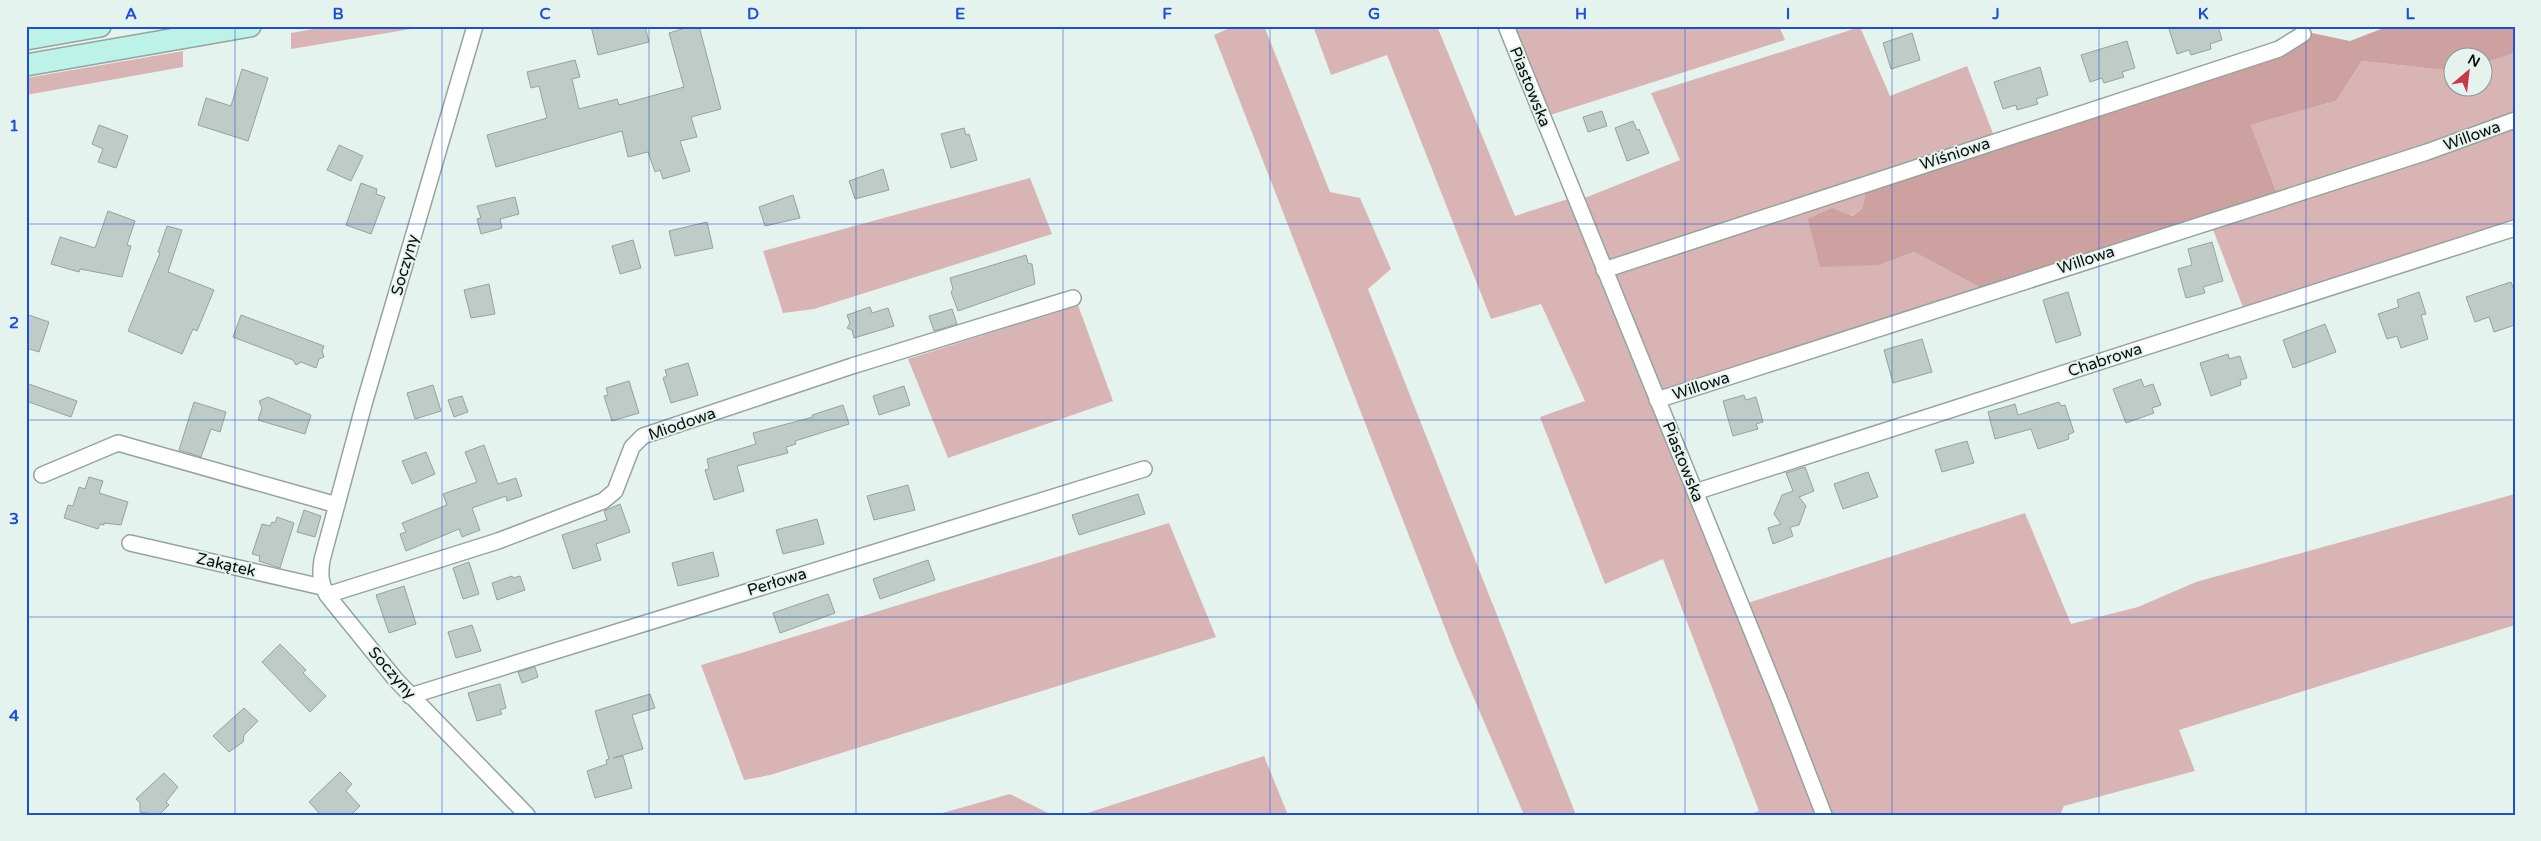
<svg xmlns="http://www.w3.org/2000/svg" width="2541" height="841" viewBox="0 0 2541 841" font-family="'Varela Round',sans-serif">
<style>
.green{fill:#d8b5b4}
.forest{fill:#cea1a1}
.building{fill:#becbc7;stroke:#96a29f}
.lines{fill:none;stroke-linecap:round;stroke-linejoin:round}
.minor-casing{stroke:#96a39f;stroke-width:18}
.secondary-casing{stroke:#96a39f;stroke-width:24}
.minor{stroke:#fff;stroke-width:15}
.secondary{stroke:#bcf2e8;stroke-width:21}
.grid{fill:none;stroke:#1d4ed8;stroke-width:1;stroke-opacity:0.55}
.labels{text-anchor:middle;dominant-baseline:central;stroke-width:4;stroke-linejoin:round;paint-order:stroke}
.street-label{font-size:16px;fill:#0a0e0d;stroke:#e5f3ef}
.neatline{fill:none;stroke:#1d4ed8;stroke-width:2}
.grid-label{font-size:16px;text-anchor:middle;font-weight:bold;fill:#1d4ed8}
</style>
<rect width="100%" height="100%" fill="#e5f3ef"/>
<!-- green -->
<path class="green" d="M330,26H429L291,49V33Z
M1234,26H1264L1330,192L1360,198L1391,269L1368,289L1576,815H1524L1455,654L1214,35Z
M1313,26H1437L1515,216L1571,198L1819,815H1748L1759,811L1663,559L1605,584L1540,417L1585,401L1541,304L1491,319L1387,55L1331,75Z
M1511,26H1779L1785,40L1547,116Z
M1860,27L1890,96L1967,66L1994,136L1606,262L1582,199L1680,160L1651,93Z
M183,51V67L26,95V78Z
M2515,53V114L2278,196L2251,125L2336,101L2362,61L2453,71L2454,88H2484V63Z
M2515,124V222L2244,310L2212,227Z
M1030,178L1052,234L814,309L783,313L763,251Z
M1867,187L1862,209L1851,216L1879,265L1914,252L1981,288L1660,395L1609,272Z
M1078,305L1113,401L948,458L908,359Z
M2515,494V625L2179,730L2195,771L2064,806L2060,815H1831L1748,603L2025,513L2071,624L2138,607L2196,582Z
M1169,523L1216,637L770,775L744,780L701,665Z
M1264,756L1288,815H1081Z
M1010,794L1052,815H935Z"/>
<!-- forest -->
<path class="forest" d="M2389,26H2515V53L2484,63V58H2454L2453,71L2362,61L2336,101L2251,125L2278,196L1981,288L1914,252L1879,265L1820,267L1808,219L1832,208L1852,216L1862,209L1867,187L2282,53L2312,33L2350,41Z"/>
<!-- building -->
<path class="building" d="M591,26H645L649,42L598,55Z
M692,26H699L721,109L691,117L697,137L680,141L690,171L663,179L660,170L655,172L648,152L628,157L622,131L496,167L487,135L547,118L539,86L531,88L527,72L575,60L580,77L572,79L579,109L617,99L619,105L684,87L669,33Z
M2168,26H2218L2222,40L2210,44L2211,49L2191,55L2189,50L2177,54Z
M1912,33L1920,60L1891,69L1883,43Z
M2127,41L2135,68L2122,72L2124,77L2104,83L2102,78L2090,82L2081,55Z
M2040,67L2048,95L2036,99L2038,104L2017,110L2016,105L2003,109L1994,82Z
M242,69L268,78L248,141L198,125L206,98L231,106Z
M1602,111L1607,126L1588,132L1583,117Z
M1633,121L1637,130L1639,129L1649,153L1627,161L1615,128Z
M99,125L128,136L116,168L98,162L103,149L92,144Z
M964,128L966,135L969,134L977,160L951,168L941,134Z
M339,145L363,156L351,181L327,170Z
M883,169L889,190L855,199L849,181Z
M361,183L377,189L376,194L385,197L371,234L346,225Z
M793,195L800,218L765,226L759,207Z
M515,197L519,214L500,219L502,228L481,234L477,219L481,218L477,206Z
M108,211L135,221L127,245L131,246L122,277L80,269L79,272L51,264L60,237L95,248Z
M707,222L713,248L675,256L669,231Z
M167,226L182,230L168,272L214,290L197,331L193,329L182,354L128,331L160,253L158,252Z
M633,240L641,268L620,274L612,246Z
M2212,242L2223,281L2203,287L2205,293L2186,298L2178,269L2192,265L2188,249Z
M1026,255L1028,263L1032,264L1035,284L958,311L951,292L953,289L950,278Z
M2511,282L2515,293V325L2494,332L2489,317L2475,322L2466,297Z
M489,284L495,314L471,318L464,290Z
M2068,292L2081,335L2056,343L2043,300Z
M2419,292L2426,314L2421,315L2428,339L2401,348L2397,336L2387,339L2378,314L2399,307L2397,300Z
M870,307L872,313L888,308L894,326L854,338L852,330L847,328L850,323L847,315Z
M952,309L957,324L934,331L929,316Z
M26,314L49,322L39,352L26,348Z
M241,315L324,346L322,351L324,357L319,359L316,368L301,362L296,365L293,360L233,337Z
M2325,324L2336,352L2293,368L2283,340Z
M1922,339L1932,372L1893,383L1884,350Z
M2228,354L2229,359L2240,356L2247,378L2240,380L2241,385L2211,396L2200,363Z
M688,363L698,395L671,403L663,378L667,376L665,370Z
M2141,379L2144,387L2153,384L2161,405L2152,408L2154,413L2126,423L2113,389Z
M629,381L639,413L612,421L604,396L608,395L606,388Z
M26,383L77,401L71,417L26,401Z
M433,385L441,411L415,419L407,393Z
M904,386L910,405L879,415L873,396Z
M1744,395L1746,400L1756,397L1763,422L1756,424L1758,429L1733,436L1723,401Z
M462,396L468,412L454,417L448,400Z
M268,397L311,415L305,434L258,420L262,408L259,401Z
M194,402L226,412L220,432L211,429L201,457L179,450Z
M2059,402L2061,406L2065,405L2074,432L2068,435L2069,439L2038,449L2031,429L1995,439L1988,412L2015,404L2018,415Z
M843,405L849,424L795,441L796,444L786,447L788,453L737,466L744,491L714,500L705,470L709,469L707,459L756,444L753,433L813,417L812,415Z
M1967,441L1974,463L1942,472L1935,450Z
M484,445L498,484L516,478L522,496L507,501L506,496L472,508L480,530L462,537L459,529L406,551L400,534L406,532L402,523L447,505L443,494L477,482L465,452Z
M426,452L435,474L412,484L402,461Z
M1805,467L1814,491L1799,497L1806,506L1799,525L1790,527L1793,536L1773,544L1768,528L1781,524L1774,514L1782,495L1793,491L1786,473Z
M1868,472L1878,497L1843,509L1834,484Z
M89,477L103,481L99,493L128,502L121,525L104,523V525L100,524L98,529L64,518L68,505L73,506L79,487L85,489Z
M908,485L915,510L874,520L867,496Z
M1138,494L1145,514L1079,535L1072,515Z
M620,504L630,532L596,544L601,560L573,569L562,535L607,520L604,511Z
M304,510L321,516L315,537L297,532Z
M277,517L294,523L280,568L259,561L260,556L252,554L262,524L270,526L272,522L275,523Z
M817,519L824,544L783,554L776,530Z
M713,552L719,576L678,586L672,563Z
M928,560L935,580L880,599L873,579Z
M469,562L479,594L463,599L453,568Z
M512,576L513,578L520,576L525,590L497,600L492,583Z
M404,586L416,624L389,633L376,595Z
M828,594L835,613L780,633L773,613Z
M472,625L481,651L456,658L448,632Z
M280,644L306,670L303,673L326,696L310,712L262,662Z
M535,667L538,677L522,683L518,672Z
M500,684L506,708L500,710L502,714L477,721L468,693Z
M650,694L655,708L632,715L643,749L613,758L623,756L632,788L595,798L587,771L607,764L606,760L609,759L595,711Z
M244,708L258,721L244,735L243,742L229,752L213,736Z
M340,772L352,784L346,791L360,806L351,815H321L309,802Z
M164,773L178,787L166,802L169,805L159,815L140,812V803L136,799Z"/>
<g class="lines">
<defs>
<path id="minor" d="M475,26L364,404L322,560C320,573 320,583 327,595L396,680L527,815
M1506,26L1780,701L1824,815
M1604,270L2279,49L2303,34
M1657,400L2427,152L2515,120
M42,475L118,443L337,505
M1695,492L2515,228
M130,543L322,587
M327,595L498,541L603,501L615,491L632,447L643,436L852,366L1073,298
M410,696L1144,469"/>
<path id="secondary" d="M26,39L100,26
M26,65L250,26"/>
</defs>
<!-- minor casing -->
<use href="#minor" class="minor-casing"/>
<!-- secondary casing -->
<use href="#secondary" class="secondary-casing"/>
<!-- minor -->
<use href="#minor" class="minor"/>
<!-- secondary -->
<use href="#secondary" class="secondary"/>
</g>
<!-- grid -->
<path class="grid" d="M235,26V815M442,26V815M649,26V815M856,26V815M1063,26V815M1270,26V815M1478,26V815M1685,26V815M1892,26V815M2099,26V815M2306,26V815M26,224H2515M26,420H2515M26,617H2515"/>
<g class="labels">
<!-- street labels -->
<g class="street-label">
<text transform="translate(1530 87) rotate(68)">Piastowska</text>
<text transform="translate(2472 136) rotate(-20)">Willowa</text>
<text transform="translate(1955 154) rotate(-18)">Wiśniowa</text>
<text transform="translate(2086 260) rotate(-18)">Willowa</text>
<text transform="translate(405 265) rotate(-74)">Soczyny</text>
<text transform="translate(2105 360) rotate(-18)">Chabrowa</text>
<text transform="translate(1701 386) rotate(-18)">Willowa</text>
<text transform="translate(682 424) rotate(-19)">Miodowa</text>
<text transform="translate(1683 462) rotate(68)">Piastowska</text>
<text transform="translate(226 565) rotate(13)">Zakątek</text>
<text transform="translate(777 582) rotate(-17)">Perłowa</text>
<text transform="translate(392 673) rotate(49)">Soczyny</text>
</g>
</g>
<!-- border -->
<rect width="2541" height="841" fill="none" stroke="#e5f3ef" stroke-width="55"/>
<!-- north arrow -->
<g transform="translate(2468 72) rotate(28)"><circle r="24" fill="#e5f3ef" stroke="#8d9795"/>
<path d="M0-4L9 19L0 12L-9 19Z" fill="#c83848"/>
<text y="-8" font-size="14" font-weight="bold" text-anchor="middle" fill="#0a0e0d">N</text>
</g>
<rect x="28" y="28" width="2486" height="786" class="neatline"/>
<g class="grid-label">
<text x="131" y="19">A</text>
<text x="338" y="19">B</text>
<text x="545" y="19">C</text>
<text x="753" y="19">D</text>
<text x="960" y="19">E</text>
<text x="1167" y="19">F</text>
<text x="1374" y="19">G</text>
<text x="1581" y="19">H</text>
<text x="1788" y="19">I</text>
<text x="1996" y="19">J</text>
<text x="2203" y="19">K</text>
<text x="2410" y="19">L</text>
<text x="14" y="131">1</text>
<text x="14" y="328">2</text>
<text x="14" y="524">3</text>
<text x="14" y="721">4</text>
</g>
</svg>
